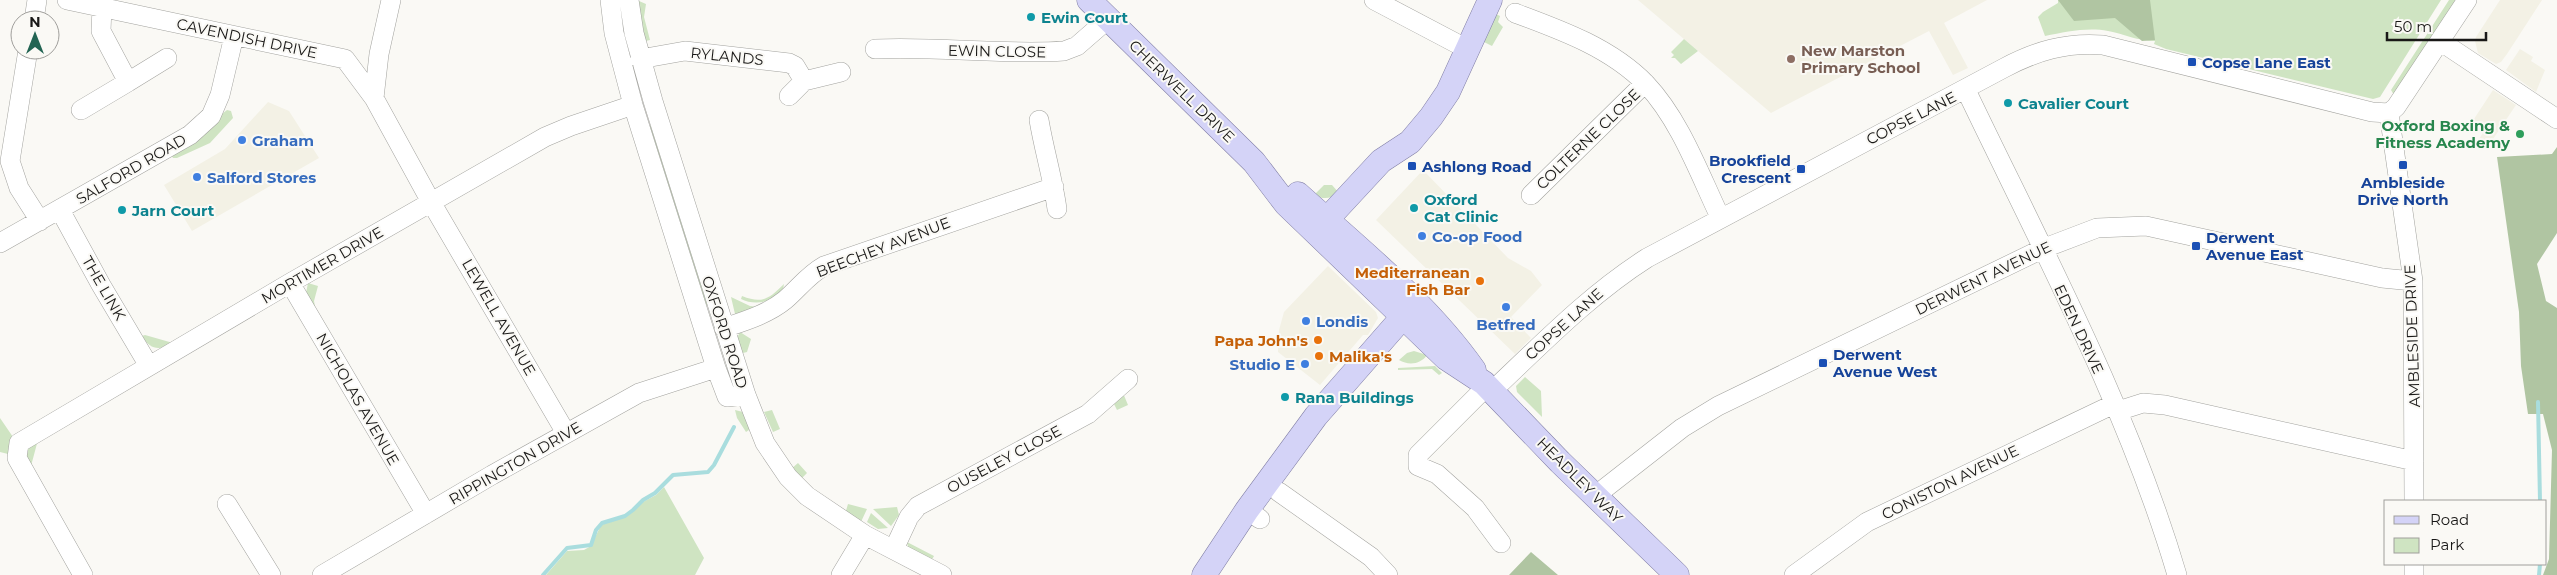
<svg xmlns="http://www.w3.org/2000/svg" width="2557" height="575" viewBox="0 0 2557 575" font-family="Montserrat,sans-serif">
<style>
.built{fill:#f3f1e5}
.green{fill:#cfe4c2}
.forest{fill:#b0c5a2}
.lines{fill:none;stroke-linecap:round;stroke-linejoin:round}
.stream{stroke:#a9ddde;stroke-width:4}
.minor-casing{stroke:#a3a39f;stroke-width:20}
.major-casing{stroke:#807ea5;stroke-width:25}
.minor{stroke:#fff;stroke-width:19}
.major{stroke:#d4d3f7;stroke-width:24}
.culture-dot{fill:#0f9aa8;stroke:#faf9f5;stroke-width:2}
.education-dot{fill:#8d6e63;stroke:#faf9f5;stroke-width:2}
.transit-dot{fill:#1a4fb4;stroke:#faf9f5;stroke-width:2}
.leisure-dot{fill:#2e9e5b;stroke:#faf9f5;stroke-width:2}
.shop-dot{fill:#3f7fe0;stroke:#faf9f5;stroke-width:2}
.food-dot{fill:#e8710a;stroke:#faf9f5;stroke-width:2}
.labels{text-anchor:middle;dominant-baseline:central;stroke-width:4;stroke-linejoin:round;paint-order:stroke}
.culture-label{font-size:15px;font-weight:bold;fill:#0d838f;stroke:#faf9f5;text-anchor:start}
.street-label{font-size:15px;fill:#191817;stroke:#faf9f5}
.education-label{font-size:15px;font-weight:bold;fill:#785e54;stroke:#faf9f5;text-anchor:start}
.transit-label{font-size:15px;font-weight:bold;fill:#164399;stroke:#faf9f5;text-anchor:start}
.leisure-label{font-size:15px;font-weight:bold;fill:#27864d;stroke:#faf9f5;text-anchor:end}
.shop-label{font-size:15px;font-weight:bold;fill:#366cbe;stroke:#faf9f5;text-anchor:start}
.food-label{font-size:15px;font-weight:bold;fill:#c56008;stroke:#faf9f5;text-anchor:end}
</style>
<rect width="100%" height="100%" fill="#faf9f5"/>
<!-- built -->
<path class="built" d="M1638,0H1987L1944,23L1968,68L1953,75L1929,31L1771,113Z
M2500,0H2542L2507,54L2501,62L2496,64L2478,53L2475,41L2476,37Z
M2520,49L2533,57L2531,61L2545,70L2536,92L2506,70Z
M2493,90L2516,105L2487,148L2477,142L2483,133L2470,125Z
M268,102L289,111L319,158L192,231L164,185L225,149Z
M1423,170L1508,258L1531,271L1542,285L1511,317L1531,338L1515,354L1376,220Z
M1328,266L1376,312L1378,318L1368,335H1363L1320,385L1278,352L1279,330L1284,312Z"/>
<!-- green -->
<path class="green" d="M2058,0H2441L2380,97L2373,99L2166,49L2154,44L2155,41C2138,41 2124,34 2108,31C2087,27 2066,32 2045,36L2038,17L2043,12L2058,3Z
M2449,0H2456L2394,95L2391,90Z
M639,1L646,4L644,17L650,40L641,42L635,2Z
M1496,14L1500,16L1498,22L1503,27L1492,46L1484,42Z
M1684,39L1698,51L1681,64L1675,58H1671L1674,55L1671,52Z
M227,110L231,111L233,118L210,143L177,158H173L171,154Z
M653,125L711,304L704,306L646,127Z
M1324,185H1332L1339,193C1331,198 1323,201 1315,194Z
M308,283L318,286L314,301L316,312L306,293Z
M784,284C783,301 756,307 741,299L742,296C762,304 769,299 784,284Z
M731,297L750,306L758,307L735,314Z
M740,332L751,339L747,352L739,354L737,338Z
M145,335L173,343C160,351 150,350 142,336Z
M1414,351L1427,355C1421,364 1409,366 1399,360L1407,353Z
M1435,366L1442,373L1439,375L1432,369L1398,370V368Z
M1525,377L1541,391L1542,417L1517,392L1516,386Z
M1123,393L1128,405L1117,410L1113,402Z
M735,410L743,412L752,428L746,432L737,418Z
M772,410L780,429L773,432L764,412Z
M0,418L13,437L8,454L0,452Z
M39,436L31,466L25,459V448Z
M798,463L807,473L801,479L791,469Z
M664,487L704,558L695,575H546L567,551L584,550L591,546L601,525L630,514L643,502L656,495Z
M848,504L867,509L860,524L845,514Z
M897,507L899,515L891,526L873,509Z
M871,513L888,528L878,529L867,522Z
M907,542L934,556L930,563L908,547Z"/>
<!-- forest -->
<path class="forest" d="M2058,0H2150L2155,40L2142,41L2115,18L2074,21Z
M2557,147V233L2537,264L2546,301L2557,308V575H2543L2549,559L2552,450L2543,414H2528L2521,366L2519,312L2497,157L2552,154Z
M1531,552L1558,575H1509Z"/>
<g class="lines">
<!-- stream -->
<path class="stream" d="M2538,402L2540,501
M543,575L567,548L591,545L596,530L602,523L625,516L633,510L643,500L655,493L673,475L708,472L714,465L734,427
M2539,575L2540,564"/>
<defs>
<path id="minor" d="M67,0L345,59L374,98
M391,0L379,54L374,98L431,202L566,433
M610,0L614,33L633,105L716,368L727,397L746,395
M629,0L634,33L653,101L746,395L765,443L788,477L807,496L865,535L942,575
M1374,0L1469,50
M1515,13C1561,30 1611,48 1646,84C1680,120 1699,173 1720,217
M34,20L37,0
M2440,41L2557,119
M875,49C938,46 1001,55 1064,51L1077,46L1108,19
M28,50L10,161L19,188L40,221
M640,59L685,51L789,63L795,66L804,81
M128,82L167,58
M1966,90C2041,247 2128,408 2177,575
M789,96L804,81L841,72
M81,110L128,82L101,31L102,7
M2389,113L2413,281L2414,501
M2389,113L2396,107L2467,0
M1039,120C1044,150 1053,179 1057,209
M1531,195L1645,83
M60,210L101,285L149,366
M0,243L190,135L211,116L220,95L234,36
M290,283L426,514
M724,328C745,321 768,314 785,300C799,288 808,275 824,266L1054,187
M1487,386L1418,455V466L1437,474L1475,508L1501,543
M1492,391C1542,344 1589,295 1647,258L2004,68C2036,51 2066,42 2103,45L2372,112L2389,113
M2118,411L2143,403L2165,405L2414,461
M1279,492L1371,557L1388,575
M1595,496L1682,428L1718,406L2042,249L2097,228L2146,226L2382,278L2413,281
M227,504L271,575
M1247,510L1260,519
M894,549L909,517L918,506L1088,414L1128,379
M2414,564V575
M83,575L17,458L19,443L290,283L545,137L571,126L633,105
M322,575L492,475L639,393L716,368
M841,575L865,535
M1794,575L1867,522L2114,404"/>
<path id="major" d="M1089,0L1254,162L1286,204L1446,358L1484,383L1560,462L1677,575
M1298,194C1359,249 1427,303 1474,370
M1317,230L1381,161L1410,142L1431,117L1448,92L1490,0
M1204,575L1247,510L1316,416L1415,303"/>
</defs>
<!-- minor casing -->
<use href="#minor" class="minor-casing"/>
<!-- major casing -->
<use href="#major" class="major-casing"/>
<!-- minor -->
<use href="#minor" class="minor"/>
<!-- major -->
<use href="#major" class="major"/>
</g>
<!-- markers -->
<g class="culture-dot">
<circle cx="1031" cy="17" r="5"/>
<circle cx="2008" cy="103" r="5"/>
<circle cx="1414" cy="208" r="5"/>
<circle cx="122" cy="210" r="5"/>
<circle cx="1285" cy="397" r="5"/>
</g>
<circle class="education-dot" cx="1791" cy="59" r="5"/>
<g class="transit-dot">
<rect x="2187" y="57" width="10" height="10" rx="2.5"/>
<rect x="2398" y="160" width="10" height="10" rx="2.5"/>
<rect x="1407" y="161" width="10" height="10" rx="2.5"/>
<rect x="1796" y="164" width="10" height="10" rx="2.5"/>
<rect x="2191" y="241" width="10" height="10" rx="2.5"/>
<rect x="1818" y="358" width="10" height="10" rx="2.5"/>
</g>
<circle class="leisure-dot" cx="2520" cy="134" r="5"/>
<g class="shop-dot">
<circle cx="242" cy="140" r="5"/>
<circle cx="197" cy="177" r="5"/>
<circle cx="1422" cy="236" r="5"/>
<circle cx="1506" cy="307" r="5"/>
<circle cx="1306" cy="321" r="5"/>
<circle cx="1305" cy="364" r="5"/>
</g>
<g class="food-dot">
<circle cx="1480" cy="281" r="5"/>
<circle cx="1318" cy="340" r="5"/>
<circle cx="1319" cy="356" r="5"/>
</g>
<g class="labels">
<!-- culture labels -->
<g class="culture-label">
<text x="1041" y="17">Ewin Court</text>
<text x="2018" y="103">Cavalier Court</text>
<text x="1424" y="199">Oxford<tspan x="1424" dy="17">Cat Clinic</tspan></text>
<text x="132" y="210">Jarn Court</text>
<text x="1295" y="397">Rana Buildings</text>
</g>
<!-- street labels -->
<g class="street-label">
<text transform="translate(247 38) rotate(12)">CAVENDISH DRIVE</text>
<text transform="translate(997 51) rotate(1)">EWIN CLOSE</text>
<text transform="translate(727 56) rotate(6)">RYLANDS</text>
<text transform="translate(1182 91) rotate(44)">CHERWELL DRIVE</text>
<text transform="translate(1911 118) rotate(-27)">COPSE LANE</text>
<text transform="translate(1588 139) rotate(-44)">COLTERNE CLOSE</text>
<text transform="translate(131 169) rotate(-30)">SALFORD ROAD</text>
<text transform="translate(883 247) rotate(-21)">BEECHEY AVENUE</text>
<text transform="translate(322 265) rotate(-30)">MORTIMER DRIVE</text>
<text transform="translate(1983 278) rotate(-26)">DERWENT AVENUE</text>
<text transform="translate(104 288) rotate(60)">THE LINK</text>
<text transform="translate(499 317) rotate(60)">LEWELL AVENUE</text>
<text transform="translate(1564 324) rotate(-42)">COPSE LANE</text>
<text transform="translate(2079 329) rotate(65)">EDEN DRIVE</text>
<text transform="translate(725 332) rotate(72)">OXFORD ROAD</text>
<text transform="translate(2412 336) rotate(-92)">AMBLESIDE DRIVE</text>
<text transform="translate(358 399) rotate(60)">NICHOLAS AVENUE</text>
<text transform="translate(1004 459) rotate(-28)">OUSELEY CLOSE</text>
<text transform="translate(515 463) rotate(-30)">RIPPINGTON DRIVE</text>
<text transform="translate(1580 480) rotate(45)">HEADLEY WAY</text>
<text transform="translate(1950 482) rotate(-26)">CONISTON AVENUE</text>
</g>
<!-- education labels -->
<g class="education-label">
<text x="1801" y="50">New Marston<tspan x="1801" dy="17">Primary School</tspan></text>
</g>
<!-- transit labels -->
<g class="transit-label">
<text x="2202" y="62">Copse Lane East</text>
<text x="1791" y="160" text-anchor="end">Brookfield<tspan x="1791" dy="17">Crescent</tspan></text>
<text x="1422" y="166">Ashlong Road</text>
<text x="2403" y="182" text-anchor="middle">Ambleside<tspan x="2403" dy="17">Drive North</tspan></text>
<text x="2206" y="237">Derwent<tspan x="2206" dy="17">Avenue East</tspan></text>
<text x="1833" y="354">Derwent<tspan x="1833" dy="17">Avenue West</tspan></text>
</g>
<!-- leisure labels -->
<g class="leisure-label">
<text x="2510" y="125">Oxford Boxing &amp;<tspan x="2510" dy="17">Fitness Academy</tspan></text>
</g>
<!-- shop labels -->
<g class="shop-label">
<text x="252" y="140">Graham</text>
<text x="207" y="177">Salford Stores</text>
<text x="1432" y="236">Co-op Food</text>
<text x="1316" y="321">Londis</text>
<text x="1506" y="324" text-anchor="middle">Betfred</text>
<text x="1295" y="364" text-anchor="end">Studio E</text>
</g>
<!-- food labels -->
<g class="food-label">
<text x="1470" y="272">Mediterranean<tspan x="1470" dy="17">Fish Bar</tspan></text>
<text x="1308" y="340">Papa John's</text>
<text x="1329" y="356" text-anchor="start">Malika's</text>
</g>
</g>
<!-- legend -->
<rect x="2384" y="500" width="162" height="65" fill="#faf9f5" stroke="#a09f9c"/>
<rect x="2394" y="516" width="25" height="8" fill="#d4d3f7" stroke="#a09f9c"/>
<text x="2430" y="525" font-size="15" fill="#191817">Road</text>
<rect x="2394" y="538" width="25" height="15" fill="#cfe4c2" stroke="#a09f9c"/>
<text x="2430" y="550" font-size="15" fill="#191817">Park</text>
<!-- north arrow -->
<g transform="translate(35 35)"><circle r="24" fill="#faf9f5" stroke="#a09f9c"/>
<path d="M0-4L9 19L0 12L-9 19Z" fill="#226453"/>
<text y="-8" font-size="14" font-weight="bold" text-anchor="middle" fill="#191817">N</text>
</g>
<!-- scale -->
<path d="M2387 32v8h99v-8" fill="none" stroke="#191817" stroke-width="2.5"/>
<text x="2394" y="32" font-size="15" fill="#191817" stroke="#faf9f5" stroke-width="4" paint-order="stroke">50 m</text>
</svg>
